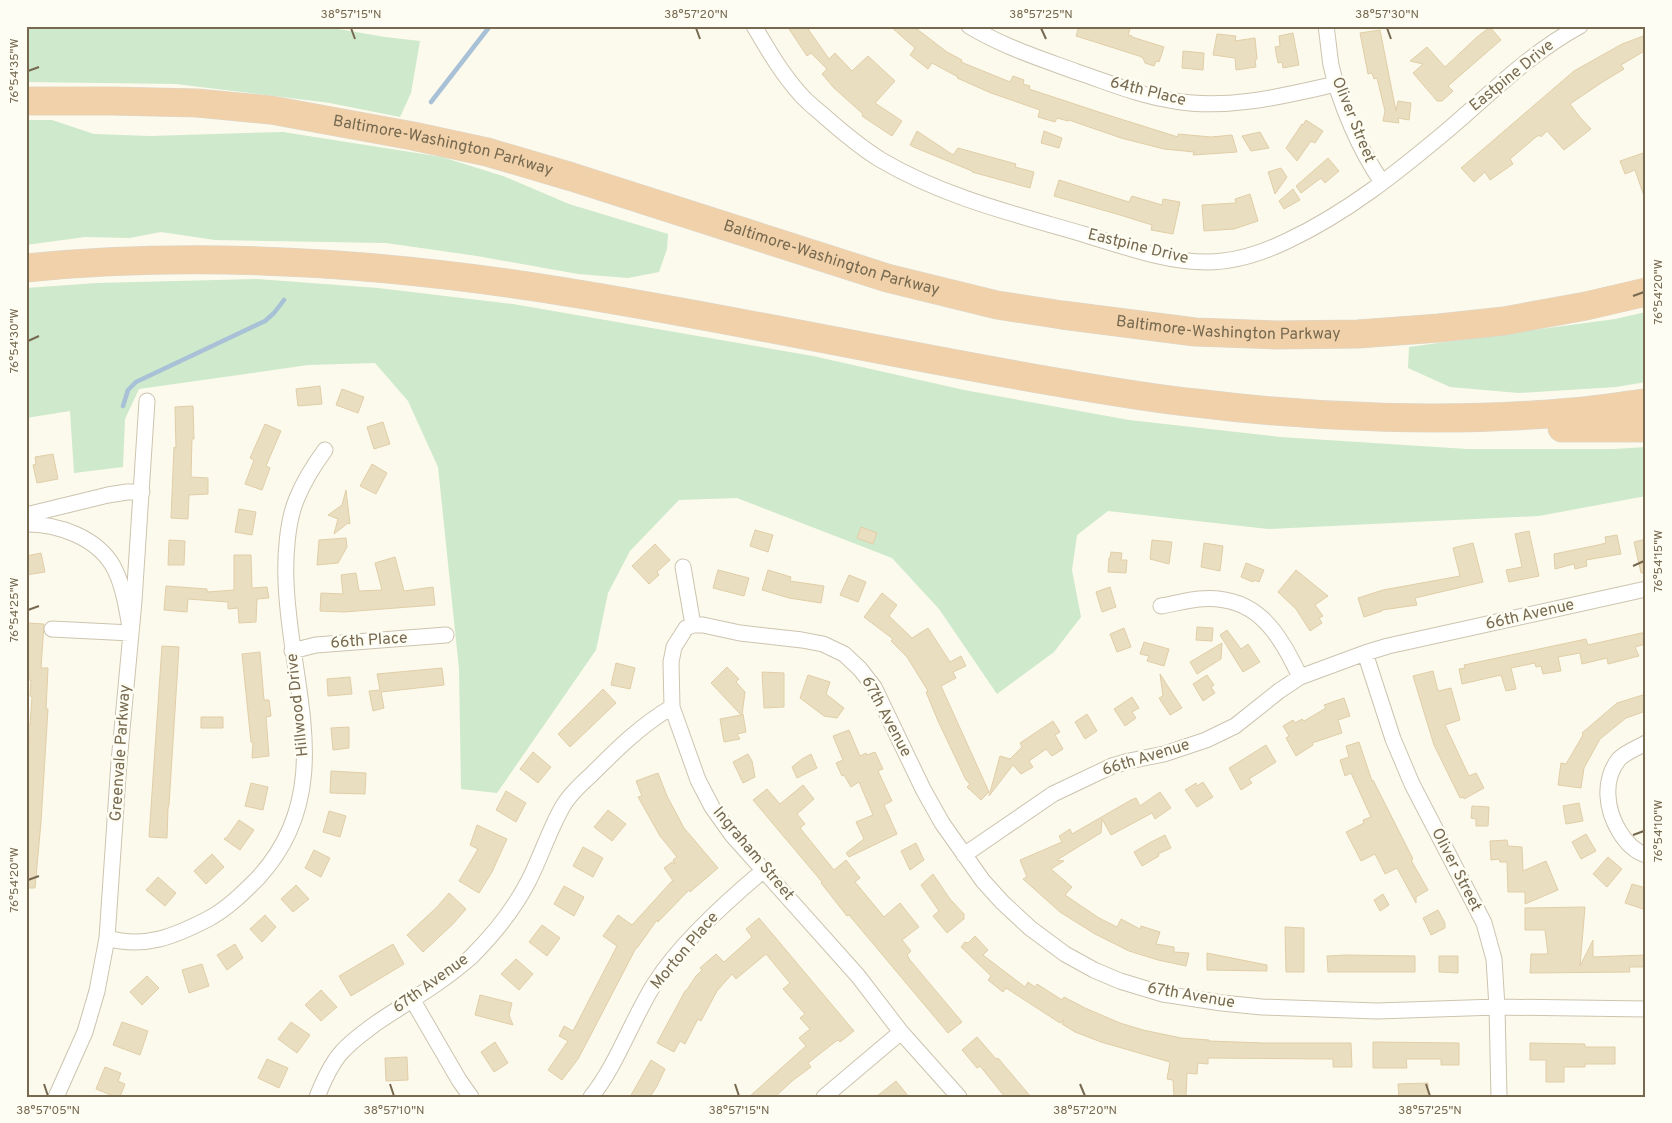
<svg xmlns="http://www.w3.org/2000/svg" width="1672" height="1123" viewBox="0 0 1672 1123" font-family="Overpass,sans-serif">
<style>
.green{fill:#cee9cb}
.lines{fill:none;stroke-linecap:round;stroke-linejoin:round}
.stream{stroke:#a8c1d6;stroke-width:4.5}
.building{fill:#eadec1;stroke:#e1cea7}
.minor-casing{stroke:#ccc4af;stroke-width:17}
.motorway-casing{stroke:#dbd8d2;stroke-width:29}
.minor{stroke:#fff;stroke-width:15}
.motorway{stroke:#f0d1a9;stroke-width:28}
.ticks{fill:none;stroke:#766950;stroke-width:2}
.labels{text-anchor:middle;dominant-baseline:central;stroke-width:5;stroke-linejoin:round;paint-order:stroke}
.street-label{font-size:16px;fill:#766950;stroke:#fefdf3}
.neatline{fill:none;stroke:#766950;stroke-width:2}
.ticks-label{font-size:12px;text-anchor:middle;fill:#766950}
</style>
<rect width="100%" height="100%" fill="#fcfaec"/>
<!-- green -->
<path class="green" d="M26,26H321L385,37L420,41L411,93L400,117L330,103L176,84L26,82Z
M26,120H52L94,134L150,136L283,132L442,157L503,176L569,204L668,234L667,249L659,272L628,278L578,274L477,256L386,243L215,240L161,232L130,238L85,237L26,245Z
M257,279L378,288L513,304L813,356L964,390L1129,420L1280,437L1467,449H1614L1646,447V496L1539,516L1268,529L1108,511L1077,535L1072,570L1081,617L1054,652L997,694L939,609L892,558L737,498L679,500L630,551L608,593L596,650L497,793L461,789L459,669L438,467L408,401L375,363L308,365L139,389L125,419L123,467L74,473L70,411L26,418V288L97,283Z
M1646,312V382L1616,387L1519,393L1450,387L1408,368L1409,347L1615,319Z"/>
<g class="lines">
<!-- stream -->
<path class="stream" d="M431,102L490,26
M123,406L128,390L136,382L265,321L274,313L284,300"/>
</g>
<!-- building -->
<path class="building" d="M787,26H806L829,59L835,53L852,71L868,56L895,81L875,103L902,121L892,136L862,116L863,114L834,88L822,74L827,69L811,53L807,56Z
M890,26H913L947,52L962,60L961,62L1010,82L1013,76L1024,80L1023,84L1030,86L1029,89L1111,116L1178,137V134L1211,137L1232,135L1237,152L1193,155L1194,152L1164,149L1121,138L1069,120L1068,121L1057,118L1055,122L1038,117L1040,110L991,93L957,78L958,77L932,63L928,69L910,55L915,48Z
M1079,26H1131L1128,35L1132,36V37L1164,47L1159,62L1156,61L1154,66L1145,63L1143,58L1139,56L1076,36Z
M1490,27L1501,40L1448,86L1453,91L1442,101H1437L1413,73L1423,64L1410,61L1427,47L1445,67L1477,37Z
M1380,30L1396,111L1398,101L1411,103L1409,120L1398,118L1399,123L1383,121L1385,111L1377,78L1374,79L1372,73L1368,74L1360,33Z
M1293,33L1299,65L1283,68L1282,62L1278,63L1275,47L1280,46L1279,36Z
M1217,34L1236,36L1235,41L1255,38L1257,59L1255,60L1256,67L1236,70L1235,58L1213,55Z
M1646,35V50L1621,65L1624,69L1601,83L1570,104L1579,116L1591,129L1564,150L1547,131L1541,137L1540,135L1536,137L1510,159L1513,164L1490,180L1485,172L1474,182L1461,168L1574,71L1622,44Z
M1183,51L1204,53L1203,70L1182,68Z
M1306,120L1323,131L1315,143L1311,141L1297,161L1286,148L1302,124L1303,125Z
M917,131L953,155L958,148L1016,164L1015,167L1034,172L1030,188L972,172V171L916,148L910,145Z
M1044,131L1062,138L1059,148L1041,143Z
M1260,132L1269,148L1251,151L1242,136Z
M1646,152V196H1644L1635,170L1625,174L1620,161Z
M1328,158L1339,171L1325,183L1321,178L1301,193L1296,186Z
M1281,168L1287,177L1275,194L1268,172Z
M1059,180L1129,202L1132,196L1162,205L1163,199L1180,202L1173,234L1151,230L1152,225L1120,215L1054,196Z
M1293,189L1300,200L1284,209L1279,201Z
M1250,194L1258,221L1234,229L1204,231L1202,205L1236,203L1235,199Z
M320,386L322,404L298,406L296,389Z
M342,389L364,397L358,413L336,405Z
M193,406L194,439H192L191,477L208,478V494L189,495L188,519L171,518L174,447L176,448L175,407Z
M383,422L390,444L374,449L367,427Z
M265,424L281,431L266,466L270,468L262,490L245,484L254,460L250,458Z
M53,454L58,479L37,483L33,465L36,464L35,457Z
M372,464L387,473L376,494L360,486Z
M346,490L350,524L348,523L334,534L338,519L328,515L342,505Z
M239,509L256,512L252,535L235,532Z
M861,527L877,533L873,544L857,538Z
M755,530L773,535L768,552L750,546Z
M1529,531L1539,576L1509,582L1506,570L1522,567L1515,534Z
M1617,535L1621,554L1586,560L1587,566L1575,569L1574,564L1555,569L1554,554L1598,545L1606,543L1605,537Z
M346,538L347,547L338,563L317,565L319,540Z
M1646,539V572L1641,573L1634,542Z
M169,540L185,541L184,565H168Z
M1152,540L1172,542L1169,564L1150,559Z
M1204,543L1223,546L1220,571L1201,567Z
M1473,543L1483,582L1415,598L1417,605L1382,610V611L1364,617L1358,598L1383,590L1460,576L1453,548Z
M655,544L670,560L657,572L659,575L649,584L632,566Z
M1111,552L1122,553L1121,560H1127L1126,573L1108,572L1109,558H1110Z
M41,553L45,572L26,575V556Z
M234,555H251L252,588L267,587L269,598L257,599L256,622L239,623L238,608L228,609V602L188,599L187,612L164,610L166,586L207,589V592L234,590Z
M395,557L404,591L433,587L435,605L344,612L320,611L321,593L343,594L341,575L356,573L359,591L382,590L375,563Z
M1246,563L1264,570L1259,582L1254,580L1253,582L1241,577Z
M718,570L749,578L744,596L713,588Z
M768,570L791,577L790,581L824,586L821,603L789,598L762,590Z
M1296,570L1328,596L1315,605L1323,616L1319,618L1322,623L1310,631L1296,609L1278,592Z
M849,575L866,582L858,602L840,595Z
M1110,587L1116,607L1102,612L1096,592Z
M882,593L897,605L889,616L912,638L928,628L950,662L961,656L966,666L953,672L956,678L941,686L989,792L981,800L967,787L970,784L966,780L938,721L926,692L928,691L907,657L891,641L893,639L864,617Z
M28,623L44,624L41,668H48L46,709H48L41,822L35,888H26V785L29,738L26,737V725H30L32,697L30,696L31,680H26V645Z
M1197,627L1213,628L1212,641L1196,640Z
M1124,628L1131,647L1117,652L1110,634Z
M1227,630L1241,649L1248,644L1260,662L1243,672L1220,635Z
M1646,632V644L1635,647L1639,656L1608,664L1607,658L1582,664L1580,653L1558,657L1561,671L1543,674L1541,666L1536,667L1535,663L1511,668L1516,689L1506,691L1501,675L1462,684L1459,669L1465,668L1464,665L1586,639L1588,645Z
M1144,642L1169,649L1164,666L1147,661L1149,656L1140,654Z
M1222,643L1221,659L1197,674L1190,662Z
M162,646L179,647L169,805L168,808L167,838L149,837Z
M260,652L264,700H269L271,716L266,717L269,756L252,758L253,743L251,742L242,654Z
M616,663L635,668L630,689L611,685Z
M727,667L739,679L736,682L745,692L742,715L743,714L746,732L737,734L740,739L724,742L720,719L741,715L711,683Z
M442,668L444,685L381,692L384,708L373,711L369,691L380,690L377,674Z
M1433,671L1438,691L1451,688L1460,720L1445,725L1469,776L1476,773L1484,788L1464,799L1463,797L1460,798L1434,745L1413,676Z
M762,672L784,673V707L764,708Z
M1160,674L1182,708L1170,715L1159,698L1163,696Z
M808,675L830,682L826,694L844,708L837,718L824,716L800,698Z
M1207,675L1214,685L1211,687L1215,693L1203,701L1193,684Z
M350,677L352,694L328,696L327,679Z
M603,689L616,703L570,747L558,734Z
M1646,694V711L1626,718L1600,739L1584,768L1581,788L1558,785L1561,763L1566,764L1583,735L1582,733L1617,703Z
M1132,697L1139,708L1132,712L1136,718L1125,726L1114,709Z
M1344,698L1350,716L1338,720L1342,733L1312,743L1313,745L1296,756L1286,738L1289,736L1283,726L1293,720L1295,723L1302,719L1304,721L1326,708L1324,705Z
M1087,714L1097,731L1085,739L1075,722Z
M201,717H223V728H201Z
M1053,721L1060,732L1055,735L1063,749L1052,756L1046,749L1029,761L1033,767L1021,774L1013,765L989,796L1000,756L1010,759L1022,747L1020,743Z
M349,727V748L333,750L331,728Z
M849,730L860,756L866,753L867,755L875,752L883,769L878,771L892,801L884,805L897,834L849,857L846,853L864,839L856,822L873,815L859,782L851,787L844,775L842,776L836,763L843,760L833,736Z
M1359,742L1372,781L1373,780L1413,859L1411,860L1428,890L1416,897V903L1397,868L1385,874L1375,854L1361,861L1346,832L1364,823L1363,820L1371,817L1351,773L1345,776L1340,760L1349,757L1346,746Z
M1266,745L1276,762L1249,779L1252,783L1241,790L1229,768Z
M533,752L551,767L538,783L520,769Z
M748,754L752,761L755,777L743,783L733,762Z
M811,754L817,768L797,778L792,767L802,759Z
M331,771L366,773L365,794L330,793Z
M658,773L667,796L684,828L718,868L690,892L689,890L658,922L657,920L637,948H636L586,1044L578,1059L562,1080L548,1070L568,1041L559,1036L564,1026L573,1031L617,946L603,936L618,915L632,925L672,881L674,882L664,868L672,862L675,864L673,860L677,857L660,836L638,797L642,796L636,781Z
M1203,782L1213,797L1197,807L1185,790L1196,783L1197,786Z
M251,783L268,787L263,810L245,806Z
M803,785L814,799L797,814L805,824L800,828L834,870L846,860L860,878L855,882L884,917L900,903L919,927L902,940L911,951L907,955L910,960L962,1022L948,1033L849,915L847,916L821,883L822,882L753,800L767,789L780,804Z
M506,791L526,803L516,822L496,810Z
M1160,792L1171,808L1155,819L1152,813L1111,835L1102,819L1101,833L1099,834L1057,860L1064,861L1051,869L1072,887L1065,895L1099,918L1117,927L1121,919L1140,929L1141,926L1160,932L1156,944L1174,947V952L1189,953L1186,966L1158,960L1129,951L1095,934L1060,912L1023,879L1027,877L1020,860L1062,842L1059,836L1070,829L1072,834L1131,800L1136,798L1140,806Z
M1579,803L1583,821L1566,824L1563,806Z
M1472,806L1489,807L1488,826H1476V819L1471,818Z
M608,810L626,824L612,841L594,827Z
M329,811L346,816L340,837L323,832Z
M239,820L254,830L240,850L224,839L227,837Z
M477,825L507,839L492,872L479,893L459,881L478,849L470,845Z
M1586,834L1596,851L1581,859L1572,842Z
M1165,835L1171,848L1158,854L1159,856L1142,866L1134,852L1151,842Z
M1507,840L1508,846L1522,847L1523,871L1546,861L1558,890L1525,904V892H1508L1507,862H1500L1499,859L1491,860L1490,841Z
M916,843L924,860L910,870L901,851Z
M583,847L603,858L593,877L573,866Z
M314,850L330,858L321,877L305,868Z
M212,854L224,867L206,884L194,871Z
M1608,857L1622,869L1607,887L1593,874Z
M933,874L950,899L964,914V919L947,933L933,916L939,911L921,885Z
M158,877L176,893L165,906L146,890Z
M1632,884L1646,888V910L1625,903Z
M296,885L309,899L293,912L281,899Z
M564,886L584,897L574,916L554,904Z
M449,893L466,909L453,924L423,952L407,935L437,907Z
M1383,894L1389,905L1380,911L1374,900Z
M1585,907L1580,966L1593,940V957L1646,955V967H1629L1630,972L1530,973L1531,954H1548L1545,930H1525V908Z
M1438,910L1445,923V928L1431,935L1423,918Z
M265,915L276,927L262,942L250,929Z
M759,918L854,1031L840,1042L838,1040L835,1042L808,1063L811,1067L792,1081L775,1097H749L806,1046L799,1038L810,1029L800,1018L805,1014L783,989L790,983L766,954L736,979L732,974L717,991L701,1021L698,1019L685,1044L680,1041L674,1052L657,1043L685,991H686L696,976L702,970L700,968L716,954L724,962L752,937L746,929Z
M542,925L560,938L547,956L529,942Z
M1285,927L1304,928V972H1286Z
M975,936L988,950L983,955L1025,987L1028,982L1035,987L1037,984L1062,1000L1064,997L1085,1008L1120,1023L1143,1030L1181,1038L1209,1040V1041L1264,1043H1351L1352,1067H1333V1059L1208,1058V1064L1198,1063L1197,1074L1187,1073L1186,1097H1174L1173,1080L1167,1079L1170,1062L1101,1042L1075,1032L1062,1024L1064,1020L1060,1023L1006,988L1003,992L988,980L991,976L961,947L965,942L968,943Z
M235,944L243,958L227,970L217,955Z
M393,944L404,964L351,996L339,976Z
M1207,953L1267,965V971L1207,970Z
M1346,955L1415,956V972H1328L1327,956Z
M1439,956H1458V973L1439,972Z
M516,959L533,974L519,990L501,974Z
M202,964L209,986L189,993L182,970Z
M147,976L159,988L142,1005L130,992Z
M321,990L337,1007L321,1021L305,1005Z
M480,995L512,1003L509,1015L513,1025L475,1015Z
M122,1022L148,1031L140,1055L113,1045Z
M291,1022L310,1035L297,1053L278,1039Z
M977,1037L996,1059L998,1058L1031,1097H1005L980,1066L977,1068L962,1050Z
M495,1042L508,1063L494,1072L481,1052Z
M1373,1042L1459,1043V1065H1441V1059H1406L1407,1068H1373Z
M1530,1043L1585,1044V1047H1615V1064H1585V1067H1564V1082H1546V1060H1530Z
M407,1057L408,1080L386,1081L385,1058Z
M267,1059L288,1068L279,1088L258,1078Z
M651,1060L665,1069L657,1086L650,1097H630Z
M105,1067L121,1073L118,1081L125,1084L120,1097H116L96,1089Z
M896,1081L909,1097H876Z
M1428,1083V1097H1399L1398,1084Z"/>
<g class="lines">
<defs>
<path id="minor" d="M754,26C768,50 782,74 801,95C807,102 815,108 823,115C841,131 860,147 881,160C944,197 1014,214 1083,234C1123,246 1165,262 1207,262C1236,262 1262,253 1287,241C1347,213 1399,171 1449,129C1491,93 1530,53 1580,26
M969,26C1004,47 1039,58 1077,72C1110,83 1140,96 1175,101C1229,110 1283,96 1336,84
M1326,26C1328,39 1329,52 1331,65C1339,102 1360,151 1382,182
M26,515L108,495L127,492H142
M26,524C58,524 96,537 113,566C124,586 127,611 131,633L52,629
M683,567L693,625
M1161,606C1174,604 1187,600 1199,599C1255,594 1279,631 1300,677
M292,651L316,645L446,635
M1365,653L1393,739L1412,784L1484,923L1494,959L1497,1007L1499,1097
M1646,743C1637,748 1626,752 1619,759C1611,769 1607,783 1608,796C1609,818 1624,848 1646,855
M964,855L1053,794L1112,766L1129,761L1164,754L1206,740L1235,726L1279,691L1300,677L1365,653L1388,646L1646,589
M107,938C145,949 175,936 208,919C227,909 243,893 258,878C340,789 289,685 286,581C285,557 287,521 297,498C304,481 314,465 325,450
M412,999L459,1080L471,1097
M56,1097L85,1032L97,991L107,938L119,762L134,601L147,401
M317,1097C323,1082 330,1066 340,1054C350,1042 363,1033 375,1024C407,1002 442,983 471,957C493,935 514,909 528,882C541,857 549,830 563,806C570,794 581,784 591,775C616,750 641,725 672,707
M591,1097C617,1065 632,1019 655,983C681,942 727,901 764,870
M824,1097L901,1032
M959,1097L901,1032L858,976L732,835L712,807L698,780L672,707L671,662L674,647L686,628L693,625H703L740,633L802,640L823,644L844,654L860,669L874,687L923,789L942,823L983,881L1002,902L1030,928L1065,954L1094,970L1120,981L1163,994L1222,1003L1262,1007L1377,1011L1497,1007L1646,1009"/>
<g id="motorway">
<path id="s1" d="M26,101H112L197,103L271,110L413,136L487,152L572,177L887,278L997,305L1062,315L1195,332L1276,335L1358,334L1439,328L1504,321L1586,306L1646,292"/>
<path d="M26,268C206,250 388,263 566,292C728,318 888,353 1050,381C1098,389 1147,398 1196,403C1317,418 1450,423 1572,412C1597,410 1621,406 1646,403"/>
<path d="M1562,428H1646"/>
</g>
</defs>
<!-- minor casing -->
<use href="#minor" class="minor-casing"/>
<!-- motorway casing -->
<use href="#motorway" class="motorway-casing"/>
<!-- minor -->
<use href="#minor" class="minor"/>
<!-- motorway -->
<use href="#motorway" class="motorway"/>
</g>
<!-- ticks -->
<path class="ticks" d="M351,28L355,39M696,28L700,39M1041,28L1046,39M1387,28L1391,39M28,71L39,67M1633,296L1644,292M28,341L39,336M1633,566L1644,561M28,610L39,606M1633,835L1644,831M28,880L39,876M44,1084L48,1096M390,1084L394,1096M735,1084L739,1096M1080,1084L1085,1096M1426,1084L1430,1096"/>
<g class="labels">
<!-- street labels -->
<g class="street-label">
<text transform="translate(1512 76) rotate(-39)">Eastpine Drive</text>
<text transform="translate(1148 92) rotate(14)">64th Place</text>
<text transform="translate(1353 120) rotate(68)">Oliver Street</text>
<text stroke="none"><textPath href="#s1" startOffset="421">Baltimore-Washington Parkway</textPath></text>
<text transform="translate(1138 247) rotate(14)">Eastpine Drive</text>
<text stroke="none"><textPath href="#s1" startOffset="826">Baltimore-Washington Parkway</textPath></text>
<text stroke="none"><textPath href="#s1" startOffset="1231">Baltimore-Washington Parkway</textPath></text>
<text transform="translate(1530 615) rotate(-13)">66th Avenue</text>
<text transform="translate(369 641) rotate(-4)">66th Place</text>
<text transform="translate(298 705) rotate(-96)">Hillwood Drive</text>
<text transform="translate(886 717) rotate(62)">67th Avenue</text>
<text transform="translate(121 753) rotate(-86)">Greenvale Parkway</text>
<text transform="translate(1146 758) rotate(-17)">66th Avenue</text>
<text transform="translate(753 854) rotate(50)">Ingraham Street</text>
<text transform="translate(1456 870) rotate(63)">Oliver Street</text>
<text transform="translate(685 951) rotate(-50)">Morton Place</text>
<text transform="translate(431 984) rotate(-36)">67th Avenue</text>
<text transform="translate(1191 996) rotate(10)">67th Avenue</text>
</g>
</g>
<!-- border -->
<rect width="1672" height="1123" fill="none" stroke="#fefdf3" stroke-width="55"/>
<rect x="28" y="28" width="1616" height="1068" class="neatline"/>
<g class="ticks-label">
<text x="351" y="18">38°57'15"N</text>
<text x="696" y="18">38°57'20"N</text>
<text x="1041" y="18">38°57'25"N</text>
<text x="1387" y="18">38°57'30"N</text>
<text transform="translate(14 71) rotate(-90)" y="4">76°54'35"W</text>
<text transform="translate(1658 292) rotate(-90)" y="4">76°54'20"W</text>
<text transform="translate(14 341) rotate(-90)" y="4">76°54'30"W</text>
<text transform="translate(1658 561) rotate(-90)" y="4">76°54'15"W</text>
<text transform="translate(14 610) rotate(-90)" y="4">76°54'25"W</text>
<text transform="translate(1658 831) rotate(-90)" y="4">76°54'10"W</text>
<text transform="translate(14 880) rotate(-90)" y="4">76°54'20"W</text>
<text x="48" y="1114">38°57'05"N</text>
<text x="394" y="1114">38°57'10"N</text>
<text x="739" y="1114">38°57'15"N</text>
<text x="1085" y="1114">38°57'20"N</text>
<text x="1430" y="1114">38°57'25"N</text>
</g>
</svg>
